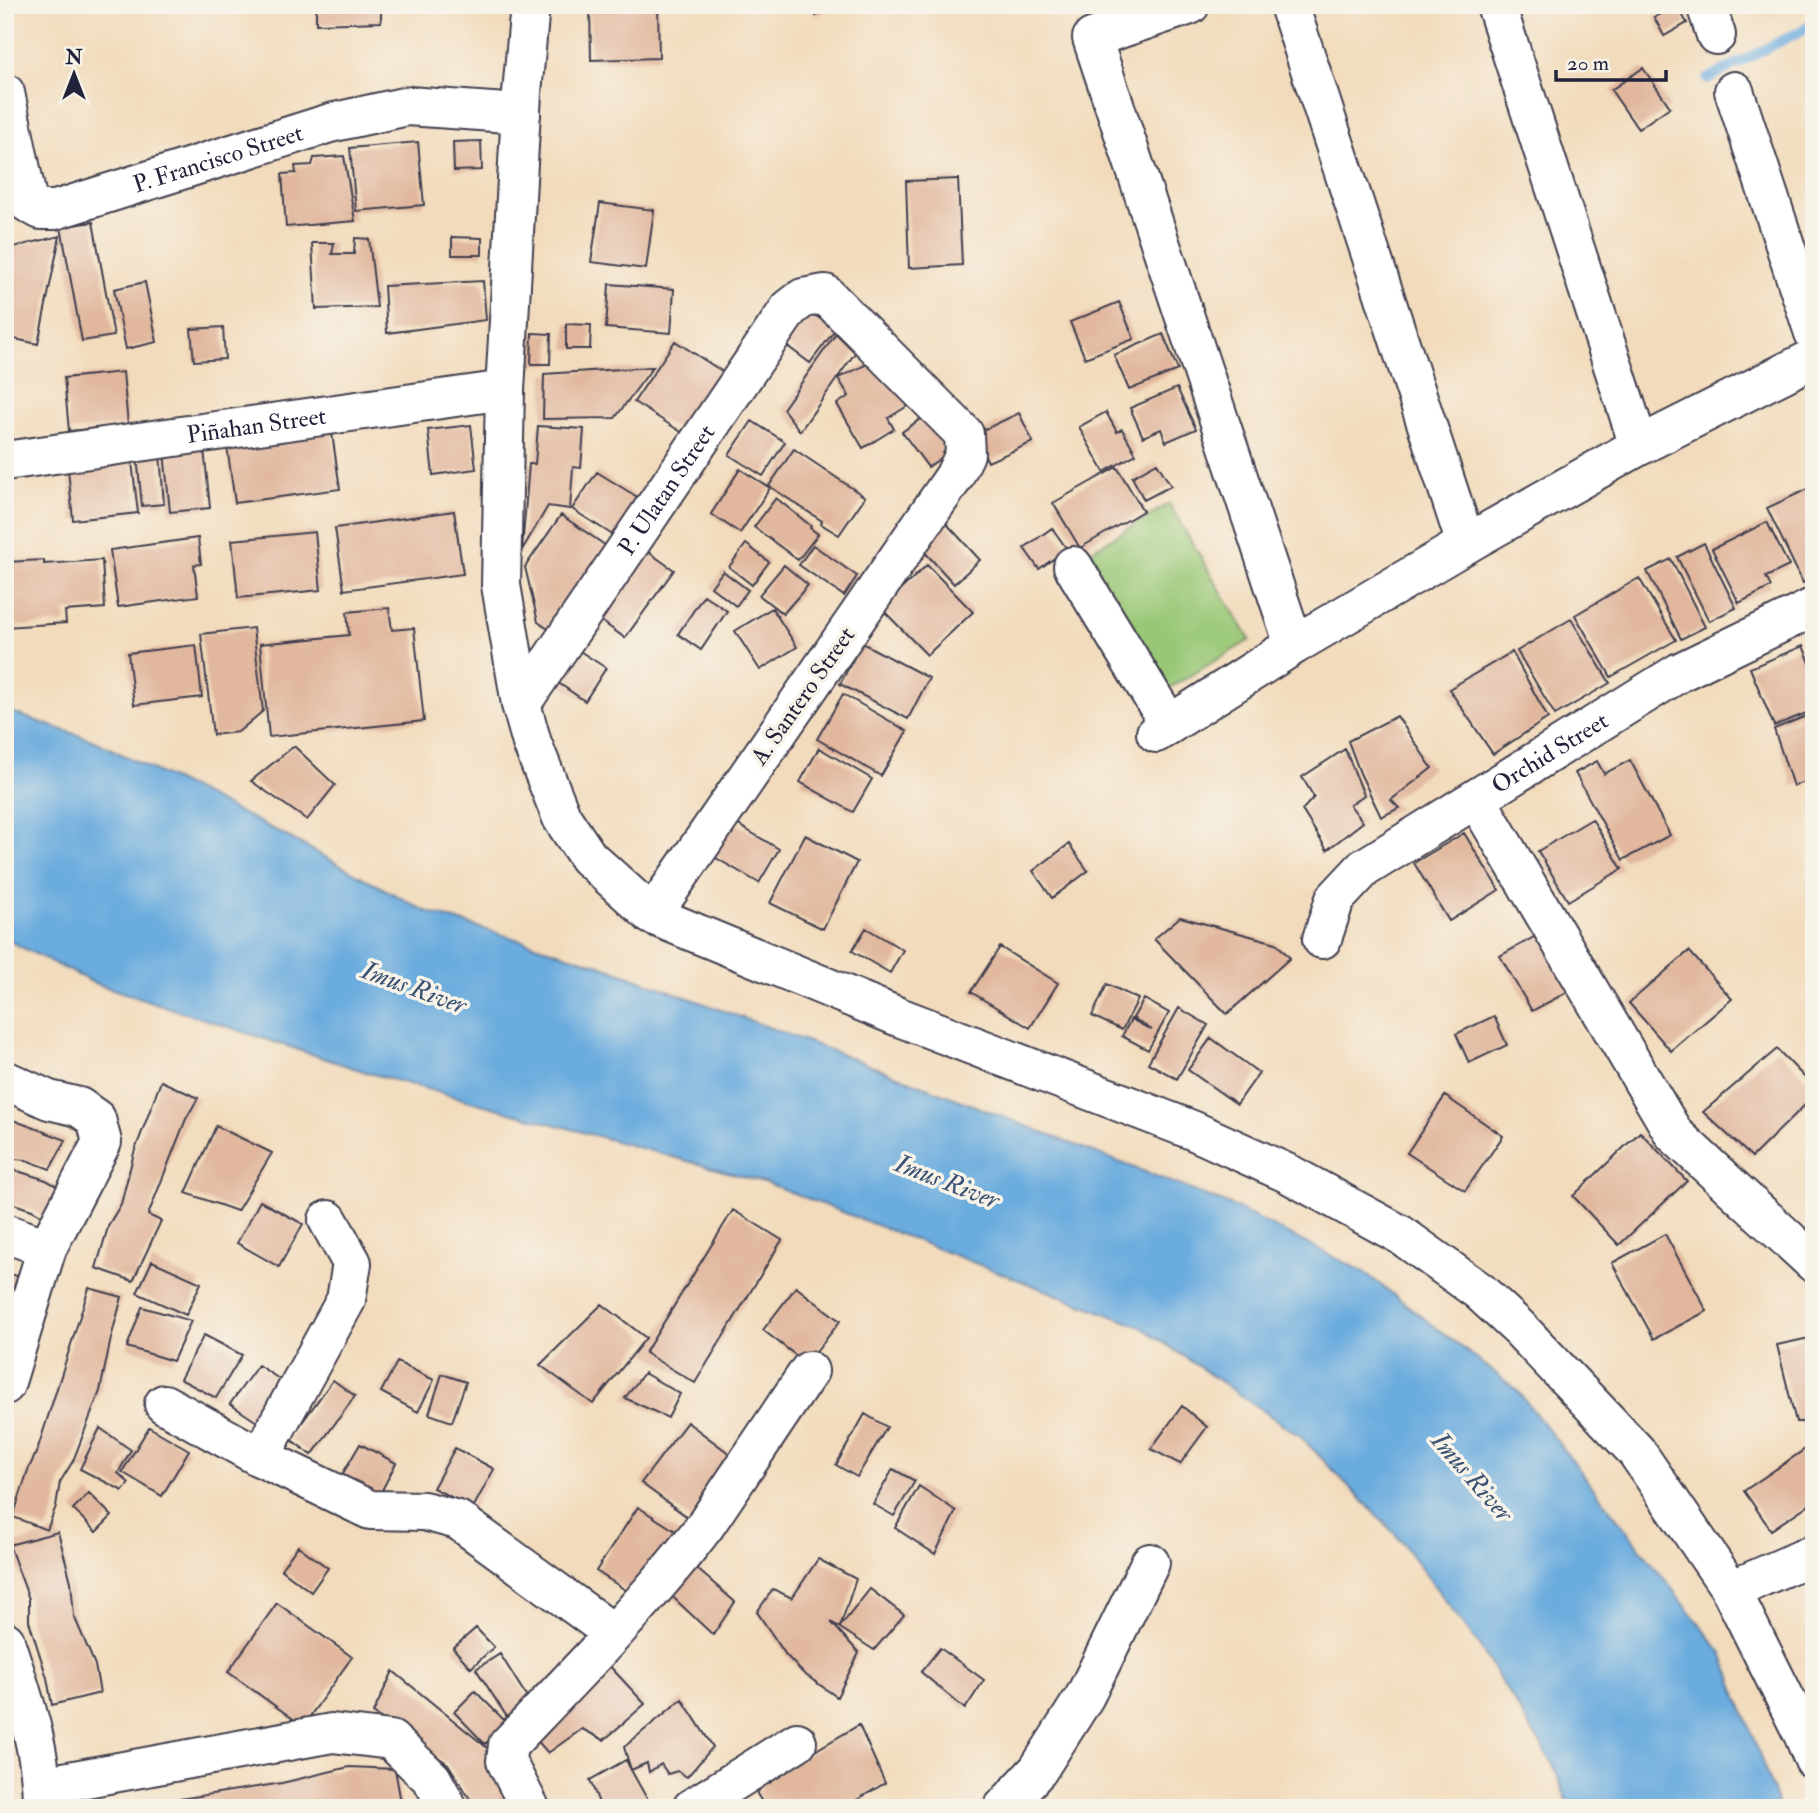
<svg xmlns="http://www.w3.org/2000/svg" width="1819" height="1813" viewBox="0 0 1819 1813" font-family="'IM FELL Double Pica',serif">
<style>
.green{fill:#99c776;stroke:#5e7458;stroke-width:2}
.water{fill:#6aacde;stroke:#46678c;stroke-width:2}
.lines{fill:none;stroke-linecap:round;stroke-linejoin:round}
.stream{stroke:#6aacde;stroke-width:10}
.building{fill:#e1b79e}
.minor-casing{stroke:#413e4e;stroke-width:42}
.major-casing{stroke:#413e4e;stroke-width:42}
.minor{stroke:#fff;stroke-width:38}
.major{stroke:#fff;stroke-width:38}
.labels{text-anchor:middle;dominant-baseline:central;stroke-width:7;stroke-linejoin:round;paint-order:stroke}
.street-label{font-size:24px;fill:#22223b;stroke:#f7f3e8}
.water-label{font-size:26px;font-style:italic;fill:#3b5274;stroke:#f7f3e8}
</style>
<rect width="100%" height="100%" fill="#f7f3e8"/>
<filter id="ink" filterUnits="userSpaceOnUse"><feTurbulence type="fractalNoise" baseFrequency=".0143" numOctaves="2"/><feDisplacementMap in="SourceGraphic" scale="14" xChannelSelector="R" yChannelSelector="G"/><feConvolveMatrix kernelMatrix="1 2 1 2 8 2 1 2 1" color-interpolation-filters="sRGB"/></filter>
<filter id="wash" filterUnits="userSpaceOnUse"><feTurbulence type="fractalNoise" baseFrequency=".00686" numOctaves="4" result="noise"/><feDisplacementMap in="SourceGraphic" scale="28" xChannelSelector="R" yChannelSelector="G"/><feGaussianBlur stdDeviation="1.57" result="paint"/><feColorMatrix in="noise" values="0 0 0 0 0 0 0 0 0 0 0 0 0 0 0 0 0 1.4 0 .05"/><feComposite in="paint" operator="in"/></filter>
<g filter="url(#wash)">
<rect width="100%" height="100%" fill="#f2dbbc"/>
<!-- green -->
<path class="green" d="M1169,504L1250,640L1168,689L1086,554Z"/>
<!-- water -->
<path class="water" d="M5,710L95,741L277,831L423,910L600,965L854,1059L1230,1205L1364,1272L1517,1390L1722,1653L1779,1808H1570L1552,1762L1478,1644L1397,1536L1301,1437L1141,1327L767,1183L369,1073L94,983L5,939Z"/>
<g class="lines">
<!-- stream -->
<path class="stream" d="M1707,79L1814,24"/>
</g>
<g id="blocks">
<!-- building -->
<path class="building" d="M316,5H381V22L316,24Z
M590,5H658L659,58L591,60Z
M811,5H838L816,16Z
M1677,5L1687,23L1664,36L1654,17Z
M1643,68L1670,107L1638,129L1611,90Z
M481,141L482,170L454,171L453,142Z
M418,142L424,205L356,211L350,148Z
M344,156L355,221L286,227L282,174L296,173L295,166L312,165L314,158Z
M958,179L962,265L909,268L906,181Z
M600,203L654,210L646,269L591,262Z
M93,222L114,336L82,341L61,227Z
M60,236L38,344L5,337V262L9,248Z
M452,237L482,238V255H452Z
M355,238L369,239L377,307L316,309L312,243H334L332,254H354Z
M483,281L486,320L387,333L384,286Z
M145,282L157,342L126,349L114,289Z
M609,284L674,289L671,333L606,328Z
M1119,302L1134,339L1085,358L1070,322Z
M803,306L835,330L810,363L778,339Z
M566,324L591,325L590,349H566Z
M842,325L855,353L800,431L783,409Z
M223,327L225,359L194,361L191,329Z
M532,333L551,334L550,364H531Z
M1163,334L1178,370L1129,390L1114,355Z
M675,341L726,374L686,435L634,402Z
M878,359L914,402L888,418L894,429L863,448L837,404L849,396L838,378Z
M653,367L615,418L543,419L544,374Z
M123,372L128,425L69,431L64,378Z
M1177,388L1196,429L1166,442L1161,429L1143,437L1130,408Z
M1106,412L1117,432L1122,429L1136,454L1104,472L1079,427Z
M1019,413L1033,442L988,462L975,434Z
M926,415L952,450L928,467L902,432Z
M752,421L785,442L763,476L729,455Z
M471,425L476,469L433,475L428,430Z
M538,426L584,429L581,468L573,467L570,509L548,506L522,550L529,464H535Z
M332,433L340,489L235,503L227,446Z
M204,448L210,508L170,512L164,452Z
M794,449L865,497L839,535L821,524L822,521L769,486Z
M160,454L164,504L142,506L137,456Z
M132,462L138,513L73,520L68,469Z
M1157,463L1171,486L1144,500L1132,477Z
M1117,467L1143,511L1080,548L1053,503Z
M740,469L770,488L740,533L711,514Z
M597,472L647,503L622,541L572,509Z
M1814,486V578L1803,583L1767,508Z
M776,498L811,526L810,528L818,534L798,560L754,527Z
M454,511L463,574L344,590L335,528Z
M561,515L615,552L557,635L538,622L525,567Z
M1767,522L1789,566L1766,577L1771,587L1739,603L1712,549Z
M946,523L980,560L954,584L920,547Z
M1052,528L1067,549L1039,569L1024,548Z
M315,532L321,590L238,598L232,540Z
M198,538L201,564L194,565L198,596L118,607L110,550Z
M1704,543L1736,608L1709,621L1677,557Z
M746,544L769,562L752,585L729,567Z
M813,545L857,576L844,596L799,565Z
M641,547L674,570L625,638L593,615Z
M1671,559L1705,627L1681,639L1647,571Z
M44,560V564L102,560L105,608L65,611L66,623L5,627V562Z
M784,565L808,585L783,614L759,595Z
M927,565L973,612L927,655L881,608Z
M723,571L748,590L736,606L711,587Z
M1639,578L1676,640L1611,677L1575,615Z
M704,595L727,611L701,650L678,634Z
M389,608L392,630L414,628L424,721L269,737L260,644L349,635L347,612Z
M772,608L797,647L760,670L735,631Z
M1571,619L1610,683L1555,715L1517,651Z
M253,628L263,711L238,732L213,735L201,634Z
M862,643L929,678L908,719L840,684Z
M196,645L202,697L134,705L128,653Z
M1803,646L1814,672V710L1774,726L1750,668Z
M575,648L606,668L585,701L554,680Z
M1512,652L1548,718L1493,754L1449,689Z
M843,694L907,731L881,776L817,739Z
M1814,713V779L1793,786L1774,729Z
M1397,716L1432,768L1391,800L1399,808L1381,817L1360,773L1348,741Z
M294,746L335,785L307,820L251,781Z
M819,748L872,779L853,812L800,782Z
M1345,749L1364,795L1350,805L1363,822L1327,850L1302,810L1314,797L1302,777Z
M1630,760L1670,835L1623,860L1575,773L1597,761L1604,774Z
M1592,819L1622,869L1568,901L1538,851Z
M730,820L779,849L759,883L709,854Z
M1464,833L1499,890L1449,921L1414,863Z
M805,835L857,862L823,929L770,903Z
M1069,844L1088,871L1052,898L1033,871Z
M1180,917L1276,943L1290,958L1227,1014L1154,939Z
M866,928L903,950L890,973L852,951Z
M1543,932L1575,988L1532,1011L1500,956Z
M1000,947L1058,983L1030,1028L971,992Z
M1689,951L1732,999L1671,1051L1629,1003Z
M1107,984L1138,999L1122,1030L1092,1016Z
M1144,999L1169,1013L1148,1050L1122,1036L1131,1019L1152,1030L1133,1018Z
M1179,1008L1208,1025L1177,1079L1148,1063Z
M1494,1016L1507,1045L1469,1063L1456,1034Z
M1211,1038L1259,1073L1237,1104L1188,1070Z
M1777,1049L1814,1087V1096L1752,1157L1703,1112Z
M161,1081L198,1098L186,1119L148,1215L161,1221L133,1281L96,1268L109,1224L121,1204L134,1153Z
M1445,1096L1503,1136L1465,1191L1407,1153Z
M5,1117L66,1140L50,1169L26,1160L5,1158Z
M216,1126L272,1153L237,1211L186,1193Z
M1640,1132L1687,1181L1619,1245L1573,1196Z
M5,1167L46,1180L66,1191L52,1221L32,1210L5,1201Z
M260,1201L303,1224L279,1267L237,1243Z
M733,1210L782,1240L695,1383L645,1353Z
M1665,1234L1707,1311L1654,1339L1612,1263Z
M152,1261L201,1283L186,1315L137,1293Z
M5,1272L31,1281L5,1358Z
M796,1287L840,1321L807,1364L763,1330Z
M89,1288L122,1297L111,1338L100,1391L73,1461L60,1482L56,1506L47,1530L13,1517L28,1470L37,1451Z
M602,1304L646,1338L593,1404L540,1365Z
M142,1307L191,1321L173,1361L127,1347Z
M204,1335L242,1355L216,1398L180,1379Z
M1814,1337V1422H1796L1777,1345Z
M397,1362L434,1380L418,1412L381,1392Z
M258,1365L285,1383L257,1422L230,1404Z
M644,1373L680,1394L668,1418L625,1398Z
M442,1374L466,1382L452,1422L429,1414Z
M333,1380L355,1396L312,1455L290,1439Z
M1182,1406L1207,1427L1180,1464L1151,1449Z
M865,1414L887,1427L857,1477L836,1465Z
M687,1422L742,1463L697,1524L641,1483Z
M149,1427L189,1450L162,1496L122,1472Z
M100,1428L131,1450L118,1473L129,1483L123,1491L80,1469Z
M1814,1443V1501L1771,1530L1744,1491Z
M360,1444L396,1463L379,1496L342,1475Z
M455,1448L494,1469L473,1508L433,1488Z
M893,1469L915,1481L894,1516L873,1504Z
M919,1486L956,1511L935,1554L895,1528Z
M89,1493L112,1516L96,1532L73,1509Z
M638,1507L680,1534L638,1598L596,1571Z
M58,1532L71,1582L74,1616L95,1665L100,1693L52,1705L47,1678L29,1621V1599L9,1545Z
M298,1546L328,1568L311,1592L281,1569Z
M818,1559L856,1579L840,1627L870,1589L904,1615L874,1650L831,1622L859,1653L837,1697L803,1673L786,1655L757,1612L773,1589L792,1598Z
M687,1560L735,1602L713,1635L661,1586Z
M277,1603L352,1657L303,1726L228,1672Z
M476,1628L494,1647L471,1668L453,1648Z
M940,1648L984,1680L965,1709L921,1672Z
M500,1654L532,1705L509,1720L476,1669Z
M604,1660L645,1704L604,1740L582,1729L548,1753L527,1729Z
M393,1671L491,1751L522,1808H476L448,1764L373,1713Z
M475,1691L507,1723L485,1744L454,1712Z
M682,1699L713,1747L687,1777L677,1771L668,1774L661,1764L649,1772L647,1763L631,1770L650,1804L643,1808H601L590,1780L626,1760L631,1770L624,1747Z
M859,1725L885,1783L843,1808H766L757,1794L765,1780Z
M349,1767L395,1769L402,1808H140L174,1800L282,1783Z"/>
</g>
</g>
<g filter="url(#ink)">
<use href="#blocks" fill-opacity="0" stroke="#413e4e" stroke-width="2"/>
<g class="lines">
<defs>
<g id="minor">
<path d="M1190,5L1092,38L1294,645"/>
<path d="M1289,5L1466,544"/>
<path d="M1496,5L1639,446"/>
<path d="M1706,5L1716,35"/>
<path d="M1734,91L1814,333"/>
<path id="s1" d="M5,93L28,203L41,210H55L330,123L408,106L521,114"/>
<path id="s2" d="M5,461L505,390"/>
<path d="M1073,566L1169,724"/>
<path id="s3" d="M521,704L789,309L803,298L825,294L964,434L965,454L954,477L652,915"/>
<path d="M1156,733L1294,645L1466,544L1639,446L1814,358"/>
<path d="M1477,800L1674,1134L1814,1263"/>
<path id="s4" d="M1322,939L1335,899L1364,868L1680,672L1814,607"/>
<path d="M5,1080L49,1100L79,1107L96,1119L102,1142L47,1248L5,1385"/>
<path d="M5,1233L47,1248"/>
<path d="M164,1404L260,1457L370,1510L424,1511L458,1520L613,1633"/>
<path d="M260,1457L346,1300L352,1263L328,1220"/>
<path d="M1731,1590L1814,1554"/>
<path d="M5,1641C22,1695 43,1750 42,1808"/>
<path d="M42,1786L332,1733L391,1740L432,1779L448,1808"/>
<path d="M530,1808L506,1761L508,1745C576,1674 645,1604 705,1526L809,1371"/>
<path d="M692,1808L797,1742"/>
<path d="M1003,1808L1038,1770L1085,1696L1150,1563"/>
</g>
<path id="major" d="M530,5L522,93L505,390L501,585L521,704L532,743L562,818L588,857L652,915L899,1017L1192,1130L1289,1174L1401,1235L1479,1291L1519,1328L1636,1451L1731,1590L1803,1734L1814,1760"/>
</defs>
<!-- minor casing -->
<use href="#minor" class="minor-casing"/>
<!-- major casing -->
<use href="#major" class="major-casing"/>
<!-- minor -->
<use href="#minor" class="minor"/>
<!-- major -->
<use href="#major" class="major"/>
</g>
</g>
<g class="labels">
<!-- street labels -->
<g class="street-label">
<text stroke="none"><textPath href="#s1" startOffset="312">P. Francisco Street</textPath></text>
<text stroke="none"><textPath href="#s2" startOffset="254">Piñahan Street</textPath></text>
<text stroke="none"><textPath href="#s3" startOffset="259">P. Ulatan Street</textPath></text>
<text transform="translate(803 696) rotate(-55)">A. Santero Street</text>
<text stroke="none"><textPath href="#s4" startOffset="303">Orchid Street</textPath></text>
</g>
<!-- water labels -->
<g class="water-label">
<text transform="translate(414 988) rotate(20)">Imus River</text>
<text transform="translate(947 1182) rotate(21)">Imus River</text>
<text transform="translate(1472 1477) rotate(49)">Imus River</text>
</g>
</g>
<!-- margin -->
<rect width="1819" height="1813" fill="none" stroke="#f7f3e8" stroke-width="28"/>
<!-- north arrow -->
<g transform="translate(74 74)" stroke="#f7f3e8" stroke-width="5" paint-order="stroke">
<path d="M0-5L12 26L0 18L-12 26Z" fill="#22223b"/>
<text y="-10" font-size="19" font-weight="bold" text-anchor="middle" fill="#22223b">N</text>
</g>
<!-- scale -->
<path d="M1556 70v10h110v-10" fill="none" stroke="#22223b" stroke-width="3.5"/>
<text x="1567" y="70" font-size="21" fill="#22223b" stroke="#f7f3e8" stroke-width="5" paint-order="stroke">20 m</text>
</svg>
